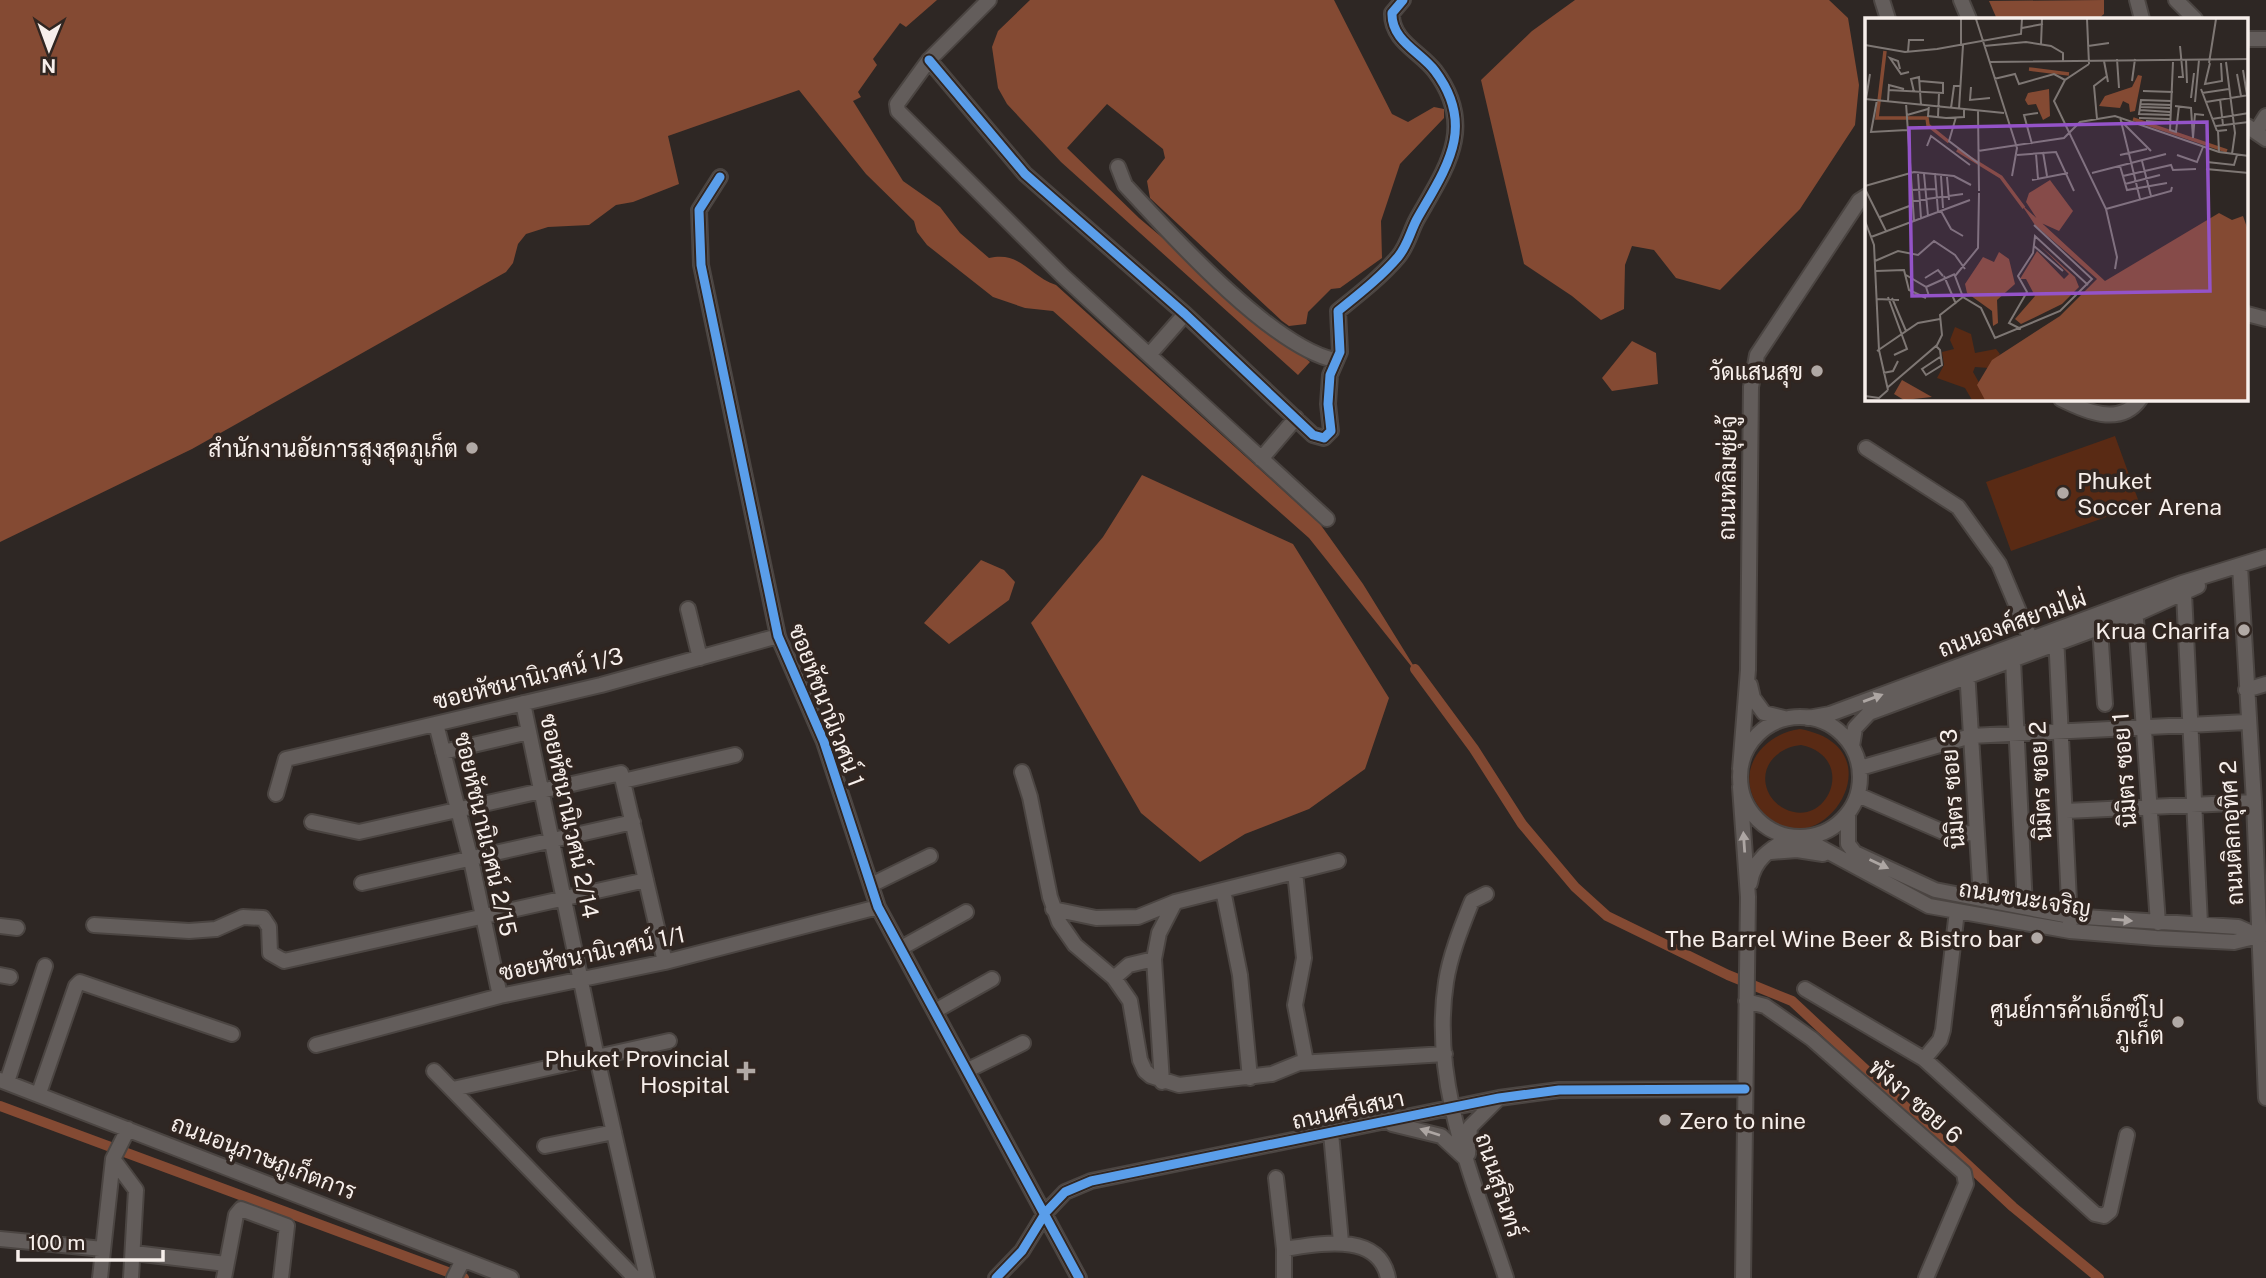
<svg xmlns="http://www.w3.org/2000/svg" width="2266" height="1278" viewBox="0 0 2266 1278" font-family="'Public Sans',Sarabun,sans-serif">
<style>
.garden{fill:#592a14;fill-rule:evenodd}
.water{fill:#844a33}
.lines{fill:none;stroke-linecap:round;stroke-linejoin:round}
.canal{stroke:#844a33;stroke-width:10}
.minor-casing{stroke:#4b4542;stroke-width:18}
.minor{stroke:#635d5b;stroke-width:14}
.cycleway-casing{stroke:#312621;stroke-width:13}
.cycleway{stroke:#5a9eea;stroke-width:9}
.oneway{fill:#ada6a3}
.poi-dot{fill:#b1a9a5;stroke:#312621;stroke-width:2.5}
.labels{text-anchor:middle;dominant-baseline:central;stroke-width:7;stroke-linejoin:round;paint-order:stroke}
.poi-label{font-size:23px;fill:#f7efeb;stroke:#312621;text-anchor:end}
.street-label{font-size:23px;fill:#f7efeb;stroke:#312621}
.inset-river{fill:none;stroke:#844a33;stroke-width:3.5}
.inset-road{fill:none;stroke:#7e7774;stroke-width:2}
.view{fill:#9453c8;fill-opacity:0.15;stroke:#9453c8;stroke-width:3.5}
.inset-edge{fill:none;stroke:#f7efeb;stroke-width:3.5}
</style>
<rect width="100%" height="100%" fill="#2e2724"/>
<!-- garden -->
<path class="garden" d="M2115,436L2140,505L2011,551L1986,482Z
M1800,729C1908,749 1810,883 1758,806C1734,770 1763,734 1800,729ZM1801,745C1858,757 1828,830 1785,809C1777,805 1770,798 1767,789C1759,765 1779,747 1801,745Z"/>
<!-- water -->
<path class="water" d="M0,0H937L906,27L900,23L873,59L877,65L858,92L861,97L853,101L903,181L940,207L960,233L989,258C1021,251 1028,275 1056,285L1320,524L1363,584L1423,681L1309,538L1053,311L1025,308L993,297L927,245L917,232L914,221L866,174L799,90L668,136L679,184L633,202L616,205L589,225L548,227L526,234L518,244L513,263L506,272L192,449L0,542Z
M1030,0H1334L1392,114L1408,122L1434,107L1444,109V118L1400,164L1381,221L1382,258L1340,288L1331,289L1308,312L1306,324L1289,326L1282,321L1150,198L1147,181L1165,158L1163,149L1107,104L1067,148L1139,218L1310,362L1298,375L1061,162L1007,104L998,88L992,47L998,31Z
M1575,0H1829L1848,18L1859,85L1855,125L1800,209L1720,290L1676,278L1654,250L1632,246L1625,265L1624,309L1601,320L1572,296L1524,264L1481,80L1532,31Z
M2104,0V14L2098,19L2084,17L2003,19L1996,17L1989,1Z
M1632,341L1656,353L1658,384L1612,391L1602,378Z
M1142,475L1293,544L1389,698L1365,769L1309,809L1245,834L1200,862L1141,813L1031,623L1103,537Z
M981,560L1004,570L1015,582L1009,600L949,644L924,623Z"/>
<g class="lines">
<!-- canal -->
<path class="canal" d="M1415,669L1474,749L1522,824L1575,887L1607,916L1728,975L1792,1001L2013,1207L2099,1278
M0,1106L464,1278"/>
<defs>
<path id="minor" d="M989,0L929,60L897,104L898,111L1063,276L1327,519
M1882,0L1888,19
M1961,0L1969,19
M2137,0L2142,19
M2176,0L2195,19
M2247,39H2266
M929,60L1025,174L1185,314L1313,435L1324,438L1331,431L1328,404L1330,375L1340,352L1338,311C1359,294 1381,277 1398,257C1408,245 1410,232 1417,219C1446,168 1477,127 1435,71C1421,52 1391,41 1392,13L1403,0
M2247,126L2266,139
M2256,132L2266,116
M1118,167L1125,185C1171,235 1271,346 1334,360
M720,177L699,210L701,265L778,636L824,742L878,907L1079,1278
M2247,314L2266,319
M1149,355L1185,314
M2061,399C2085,411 2120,427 2140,399
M1866,448L1958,507L1999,564L2031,640
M1261,459L1296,418
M2240,566L2254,802L2266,1098
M2184,593L2200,924
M2135,606L2158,923
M688,609L700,658
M2100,628L2105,704
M2056,635L2070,922
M2013,660L2025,907
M1967,670L1981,899
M1750,685L1753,698L1764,713L1784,718
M2246,690L2266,684
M523,703L597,1058L647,1278
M1740 777a60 60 0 1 1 120 0a60 60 0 1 1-120 0Z
M1808,718L1830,714L2182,583L2266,557
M436,724L471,860L500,996
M1852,746L1855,728L1869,713L2136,614L2198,586
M443,752L529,732
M1860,768L1971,736L2247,722
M1740,769L1748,670L1751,387L1757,355L1859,201L1867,196
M1022,772L1030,797L1050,897L1059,922L1075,945L1114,978L1130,1001L1140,1060L1145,1071L1151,1076L1179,1085L1272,1074L1299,1063L1445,1054
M623,781L735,755
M1740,787L1748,897L1743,1278
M276,794L286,759L601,685L778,636
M1858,795L1948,834L1977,833
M2066,811L2254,802
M1848,814V844L1855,853L1935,890L1981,899L2069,916L2238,927L2258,936
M312,822L359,832L621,773L665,962
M1801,837L1929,906L2070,931L2156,938L2234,942L2266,934
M1771,852L1797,850L1823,854
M1295,872L1304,958L1295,1005L1306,1062
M362,883L633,822
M1750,883C1753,860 1771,848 1791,837
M871,885L930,856
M1223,890L1240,975L1250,1078
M1486,894L1472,901C1462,926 1450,955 1446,982C1430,1085 1475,1183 1506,1278
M1053,909L1096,918L1138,917L1175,902L1338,861
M94,925L189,931L216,929L243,917L263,918L269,927L270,953L284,961L646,880
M0,926L17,928
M901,948L966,912
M0,975L10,977
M1114,978L1129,965L1154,959
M1805,989L1924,1059L2095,1214L2104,1216L2110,1211L2127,1135
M1746,1001L1765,1006L1812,1039L1964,1173L1966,1184L1926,1278
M935,1011L992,979
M316,1045L500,996L665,962L878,907
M1924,1059L1940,1040L1943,1030L1957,911
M968,1070L1023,1043
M434,1071L635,1278
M0,1080L511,1278
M7,1082L45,966
M1162,1082L1154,959L1159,933L1175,902
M453,1089L669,1041
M39,1093L76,986L80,982L232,1034
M1392,1124L1441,1136L1466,1159
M1331,1133L1341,1242
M545,1146L614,1132
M1468,1154L1470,1127L1498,1099
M113,1159L136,1190L131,1278
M1276,1178L1284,1249
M0,1239L103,1249
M134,1253L226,1264
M100,1278L113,1159L128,1129
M224,1278L236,1215L241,1209L287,1226L281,1278
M454,1278L463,1260
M996,1278L1022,1251L1046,1212L1065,1192L1091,1181L1499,1098L1559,1090L1745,1089
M1284,1278V1249C1319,1244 1379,1231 1388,1278"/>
</defs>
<!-- minor casing -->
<use href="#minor" class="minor-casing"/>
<!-- minor -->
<use href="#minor" class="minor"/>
<defs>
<path id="cycleway" d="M929,60L1025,174L1185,314L1313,435L1324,438L1331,431L1328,404L1330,375L1340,352L1338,311C1359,294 1381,277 1398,257C1408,245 1410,232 1417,219C1446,168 1477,127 1435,71C1421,52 1391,41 1392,13L1403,0
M720,177L699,210L701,265L778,636L824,742L878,907L1079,1278
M996,1278L1022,1251L1046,1212L1065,1192L1091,1181L1499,1098L1559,1090L1745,1089"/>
</defs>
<!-- cycleway casing -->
<use href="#cycleway" class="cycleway-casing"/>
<!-- cycleway -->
<use href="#cycleway" class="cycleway"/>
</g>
<!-- one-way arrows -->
<defs><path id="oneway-solid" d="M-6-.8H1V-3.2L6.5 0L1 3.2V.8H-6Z" transform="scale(1.75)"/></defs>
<g class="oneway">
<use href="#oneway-solid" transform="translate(1873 698) rotate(-20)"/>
<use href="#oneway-solid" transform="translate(1744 842) rotate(-94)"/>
<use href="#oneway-solid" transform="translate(1879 864) rotate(25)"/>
<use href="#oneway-solid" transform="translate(2122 920) rotate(5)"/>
<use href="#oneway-solid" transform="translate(1430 1132) rotate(-162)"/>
</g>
<!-- markers -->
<g class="poi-dot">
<circle cx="1817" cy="371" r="7"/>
<circle cx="472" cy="448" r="7"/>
<circle cx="2063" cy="493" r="7"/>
<circle cx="2244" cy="630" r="7"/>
<circle cx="2037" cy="938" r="7"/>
<circle cx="2178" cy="1022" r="7"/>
<path d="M742.5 1060.5h7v7h7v7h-7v7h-7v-7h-7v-7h7z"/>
<circle cx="1665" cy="1120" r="7"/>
</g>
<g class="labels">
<!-- poi labels -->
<g class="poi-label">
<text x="1803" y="371">วัดแสนสุข</text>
<text x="458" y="448">สำนักงานอัยการสูงสุดภูเก็ต</text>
<text x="2077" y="480" text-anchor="start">Phuket<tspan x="2077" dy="26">Soccer Arena</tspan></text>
<text x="2230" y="630">Krua Charifa</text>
<text x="2023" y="938">The Barrel Wine Beer &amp; Bistro bar</text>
<text x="2164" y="1009">ศูนย์การค้าเอ็กซ์โป<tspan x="2164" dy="26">ภูเก็ต</tspan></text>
<text x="730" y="1058">Phuket Provincial<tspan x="730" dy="26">Hospital</tspan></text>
<text x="1679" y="1120" text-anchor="start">Zero to nine</text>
</g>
<!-- street labels -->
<g class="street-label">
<text transform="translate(1727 478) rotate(-89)">ถนนหลิมซุ่ยจู้</text>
<text transform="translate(2012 623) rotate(-20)">ถนนองค์สยามไผ่</text>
<text transform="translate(528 678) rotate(-14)">ซอยหัชนานิเวศน์ 1/3</text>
<text transform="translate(827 705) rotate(69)">ซอยหัชนานิเวศน์ 1</text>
<text transform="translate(2124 770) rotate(-94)">นิมิตร ซอย 1</text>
<text transform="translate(2040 781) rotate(-93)">นิมิตร ซอย 2</text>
<text transform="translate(1952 789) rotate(-94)">นิมิตร ซอย 3</text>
<text transform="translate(570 816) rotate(78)">ซอยหัชนานิเวศน์ 2/14</text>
<text transform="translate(2231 833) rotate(-93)">ถนนติลกอุทิศ 2</text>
<text transform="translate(486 834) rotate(77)">ซอยหัชนานิเวศน์ 2/15</text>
<text transform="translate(2025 898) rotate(9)">ถนนชนะเจริญ</text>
<text transform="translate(592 953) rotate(-12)">ซอยหัชนานิเวศน์ 1/1</text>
<text transform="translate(1916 1101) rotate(41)">พังงา ซอย 6</text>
<text transform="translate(1348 1109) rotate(-12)">ถนนศรีเสนา</text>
<text transform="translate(264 1157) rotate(21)">ถนนอนุภาษภูเก็ตการ</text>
<text transform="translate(1500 1185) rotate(72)">ถนนสุรินทร์</text>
</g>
</g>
<!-- overview -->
<g transform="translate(1865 18)">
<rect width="383" height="383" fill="#2e2724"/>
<path d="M90,309L106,316L110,335L131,331L135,336L124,350L110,349L108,354L124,382H107L100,370L72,360L79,347L77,334L89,331L85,322Z" fill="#592a14"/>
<path d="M273,57L277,58L270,93L265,94L264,86L258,83L255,90L234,88L240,78L267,69ZM184,71L185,98L178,102L171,86L163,87L160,82L163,75ZM185,162L208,193L194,213L174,204L161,184L164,175ZM156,186L240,263L354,195L367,202L378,198L384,215L383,382H120L112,367L127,342L195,298L232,261L170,207ZM173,226L210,259L214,269L197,286L156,306L150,301L170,278L161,261H155L172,233L199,261L204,256ZM134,234L144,241L150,266L132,282L133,305L128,308L127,293L102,275L100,266L118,239L129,244ZM37,362L67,379L39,382L29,376Z" fill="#844a33"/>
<path class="inset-river" d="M20,33L12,100H62L63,107L84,124M164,51L204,56M268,101L362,133M92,132L136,159L159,190"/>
<path class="inset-road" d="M96,1V27M111,1L152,130L147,158M222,1L224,46M157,10L178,6M176,26L177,1M0,27L40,34L72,31L156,16L157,1M119,28L161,24L186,28L198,35V44M223,28L244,25M43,34L44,22H59M252,41L254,70M321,41L322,65M239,43L243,64M125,44L384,41M308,44L305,112L311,114L314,88M361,44L370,115L367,136M344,45L351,1M345,45L340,66L357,63L356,45M224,46L200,62L189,83L241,191L252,239L250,251M35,51L33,43L25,40L36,56L44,54M378,52L382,77M372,56L376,78M313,59H318L315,28M129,61L150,56L154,66L189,56L200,62M267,63L270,41M106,69L105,82L125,80M336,71L352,113M23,72L78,75V65L55,63M278,73L308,74M49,74L46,61L54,59L56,87M337,75L364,71M326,80L329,55M0,81L139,95M1,81L5,56M355,81L358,107M12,82L6,114L42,112M23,83L24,67L39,71M330,84L334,42M341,84L384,77M41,85L49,203M276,86L306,87M64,87L63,98L81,100L99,99V91M310,88L326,90L328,120M276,89L306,90M86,90L89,68H95M94,91L98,27M275,92L305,94M113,93L114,173M42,97L63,91M305,97L274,96L276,82L306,83M73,99L74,75M91,99L84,123L113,145M255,99L275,181M274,100L305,101M232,101L229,68L242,58M347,101L384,95M281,103L305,105M257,104L286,133M351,108L384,104M328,120L330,96L339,97M167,126L159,97L173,95M62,128L66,118L105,147M113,133L199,120L215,104L250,98L354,134L384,138M178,134L182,158M354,134L353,113L362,112M171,136L173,161M152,137L191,134L209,173M255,137L282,131M312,137L332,144L338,129M277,143L286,178M342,144L369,147L372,137M255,148L262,172L302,165M341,151L384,155M70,155L73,194M227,155L301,136M53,156L56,200M59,156L63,198M76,158L78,190M258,158L306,147L308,152L331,151M82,159L84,182M167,162L203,155M260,166L295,157M0,168L49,154L89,158L106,167M0,171L21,213M46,172L71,171M114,175L113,230L90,258L98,279L116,290L130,320L195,293L227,261L169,207M47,183L98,176M241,191L306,173L307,169M76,193L86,211L98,218M15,199L47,187M0,203L9,227L14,332L23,372M6,219L105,182M169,228L198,253M10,243L33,233L53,237L69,223L90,237L100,251M11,253L39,252L44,272L61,280M41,257L61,269L64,278M79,258L91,286M60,260L73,252L78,258M61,269L90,256M23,279L42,331L29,337M27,280L41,313M12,281L34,282M156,311L144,305L162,274L153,258L168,235L170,218L223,267M71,328L75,332L77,347L61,357L57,351L75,339M12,333L53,305L75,301M18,355L28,353L33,343M22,370L72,327L77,317L75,297L98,279M0,378L14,380L23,372"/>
<path class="view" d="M342,104L345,273L47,278L44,110Z"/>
<rect width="383" height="383" class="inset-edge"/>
</g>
<!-- north arrow -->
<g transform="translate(49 49) rotate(181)" stroke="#312621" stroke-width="5" paint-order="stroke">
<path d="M0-5L12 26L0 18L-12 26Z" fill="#f7efeb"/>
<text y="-10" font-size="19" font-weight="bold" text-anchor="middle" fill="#f7efeb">N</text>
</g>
<!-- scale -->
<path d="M18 1250v10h145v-10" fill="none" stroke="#f7efeb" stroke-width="3.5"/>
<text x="28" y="1250" font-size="21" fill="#f7efeb" stroke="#312621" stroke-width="5" paint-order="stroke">100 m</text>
</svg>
